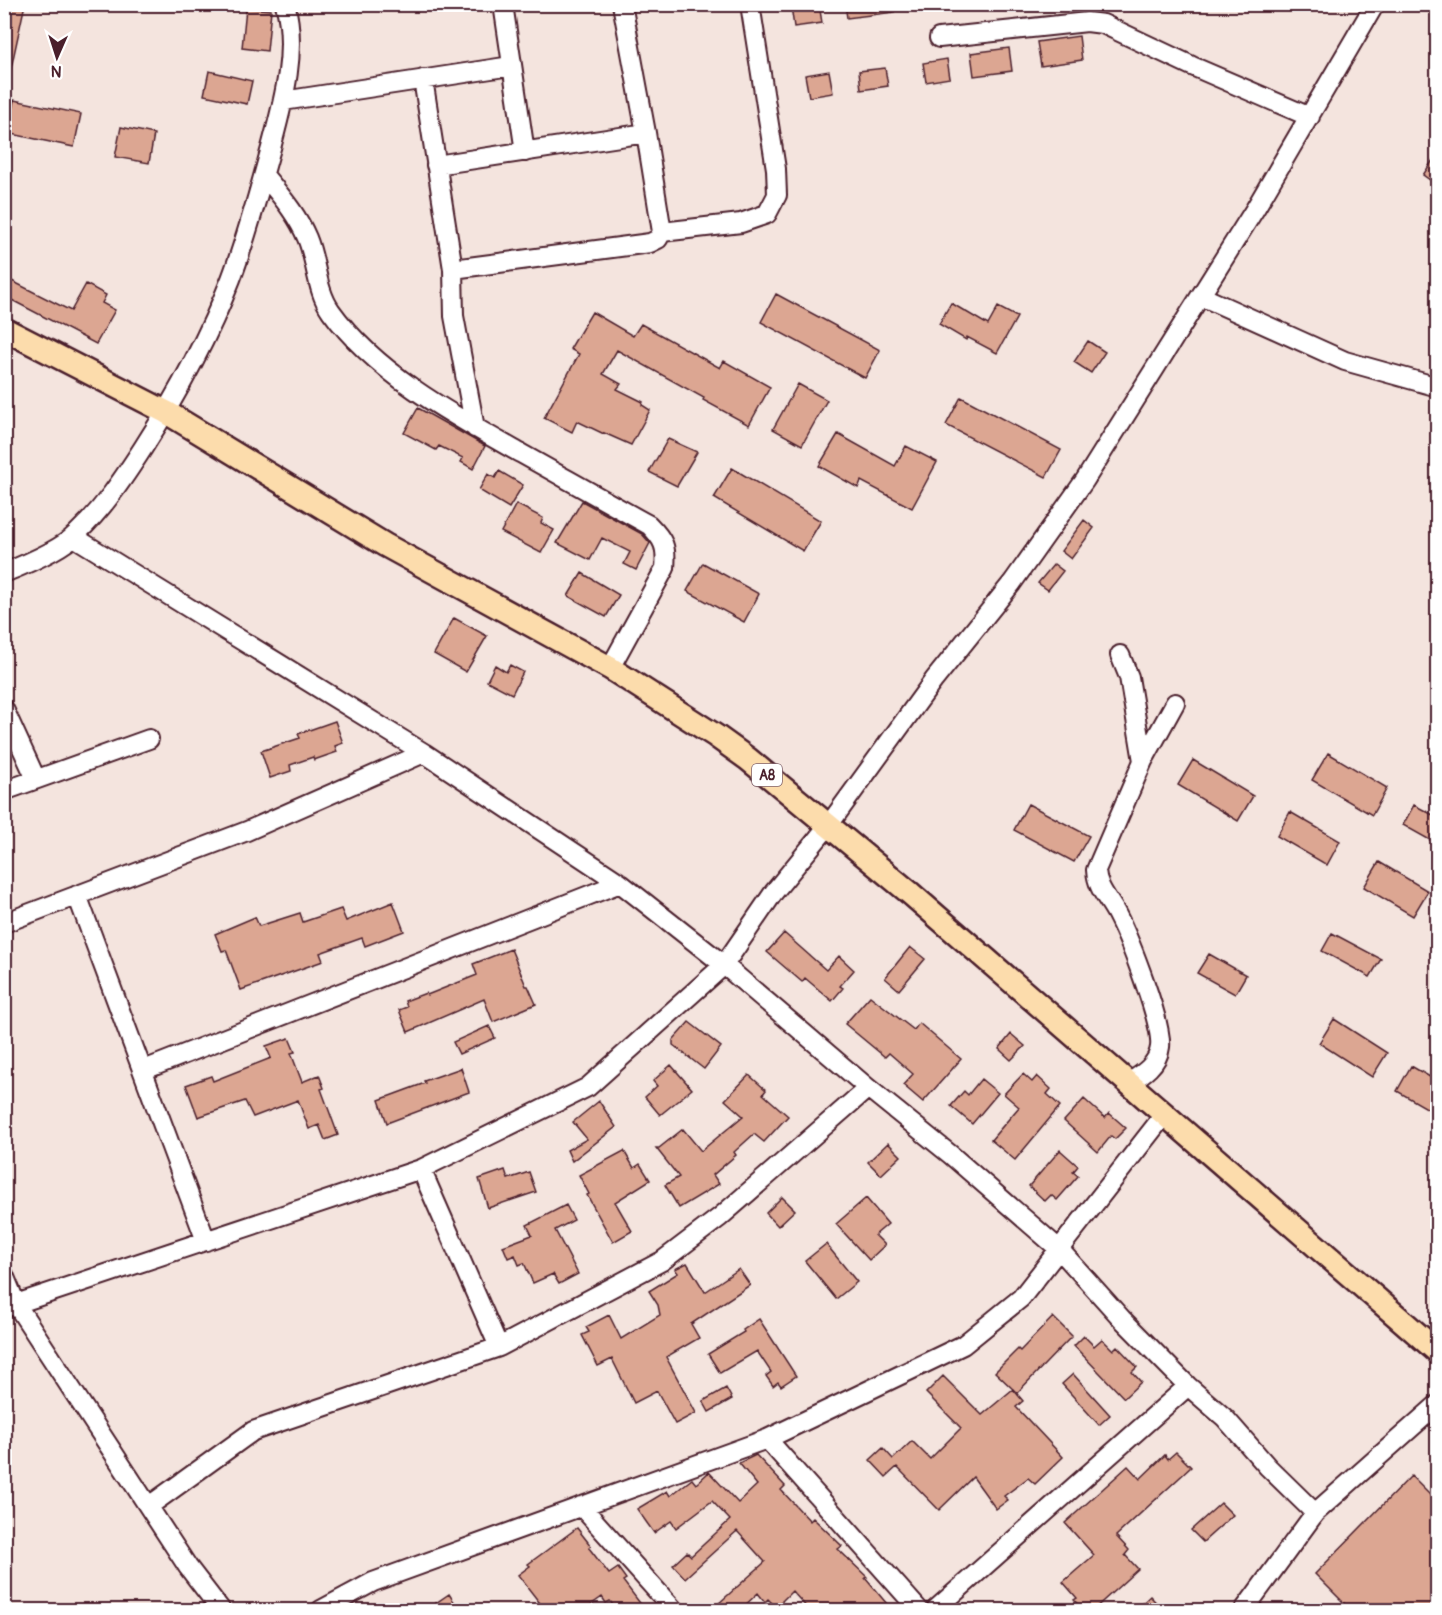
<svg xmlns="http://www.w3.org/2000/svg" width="1442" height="1615" viewBox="0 0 1442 1615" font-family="Pangolin,sans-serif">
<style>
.building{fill:#dca692;stroke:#4a1f2b;stroke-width:1.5}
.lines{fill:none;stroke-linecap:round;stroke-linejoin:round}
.minor-casing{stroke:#4a1f2b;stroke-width:22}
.major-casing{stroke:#4a1f2b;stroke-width:27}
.minor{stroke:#fff;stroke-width:18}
.major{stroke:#fcdcac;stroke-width:22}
.labels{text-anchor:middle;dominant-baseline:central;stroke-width:5;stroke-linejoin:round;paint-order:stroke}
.shield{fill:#fff;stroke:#80626b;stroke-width:1.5}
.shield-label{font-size:14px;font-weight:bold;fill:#4a1f2b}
</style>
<rect width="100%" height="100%" fill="#f4e4de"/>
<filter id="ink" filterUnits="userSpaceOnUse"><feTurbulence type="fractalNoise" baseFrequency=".0167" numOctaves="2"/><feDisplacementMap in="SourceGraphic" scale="12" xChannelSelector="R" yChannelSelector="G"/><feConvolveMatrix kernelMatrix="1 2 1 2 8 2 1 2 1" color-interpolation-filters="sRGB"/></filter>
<g filter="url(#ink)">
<!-- building -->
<path class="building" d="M4,4H25L10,73L4,72Z
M801,4H819L822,23L794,27L791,6Z
M845,4H894V12L847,18Z
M246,8L271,10L267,51L242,48Z
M1079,36L1082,60L1041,66L1037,42Z
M1009,48L1012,71L974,76L971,53Z
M947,59L950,78L926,82L923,63Z
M885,68L888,86L861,90L859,71Z
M209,71L252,81L247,104L204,95Z
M829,71L833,93L809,97L805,75Z
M14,100L81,114L74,147L7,133Z
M121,127L154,134L149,163L115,157Z
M1437,154V185L1423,175Z
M4,277L71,311L86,284L106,295L102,303L115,310L96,344L4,296Z
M776,294L880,350L865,378L761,322Z
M951,303L988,325L998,307L1017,317L997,353L967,337L966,340L939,324Z
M592,312L633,336L641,324L720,368L724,361L770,387L749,425L703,400L704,398L617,350L603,374L621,384L617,389L643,402L642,405L650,410L631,445L604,433V434L577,421L572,432L544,418L579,354L570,349Z
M1088,341L1105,352L1091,373L1074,362Z
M798,384L827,400L802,445L773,429Z
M961,397L1061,450L1046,477L946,425Z
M418,408L485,446L473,469L461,462L463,458L439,446L436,450L404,433Z
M838,434L895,466L906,446L937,462L912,508L861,481L858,488L819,466Z
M668,439L697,452L677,486L649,472Z
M732,468L821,521L803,551L714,498Z
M499,471L523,485L509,508L479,490L488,474L495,478Z
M582,501L642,534L649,542L650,543L636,570L624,564L630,552L602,538L590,560L557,543Z
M516,504L543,518L541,523L554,530L541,553L501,532Z
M1084,520L1094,528L1071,559L1061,551Z
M703,563L759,594L744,622L687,591Z
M1054,564L1063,571L1048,590L1038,583Z
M582,573L619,595L606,617L568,596Z
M454,618L487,636L466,672L434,654Z
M495,665L506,672L510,665L523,672L512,694L487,681Z
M335,721L343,743L335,746L337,752L314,760L313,757L290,765L291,771L270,778L261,751L300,738L298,734Z
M1328,753L1387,788L1372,815L1312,780Z
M1193,760L1253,796L1238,821L1178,785Z
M1028,804L1089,836L1074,862L1014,830Z
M1414,805L1437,817V844L1403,825Z
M1290,812L1340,841L1327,865L1277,836Z
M1379,862L1428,891L1413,916L1364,887Z
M393,902L404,931L365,946L362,938L320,953L323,961L241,990L226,950L222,951L215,934L255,917L259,926L300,913L303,922L341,909L346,921Z
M784,933L826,970L839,956L854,970L840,986L843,988L832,1001L805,978L802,982L767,952Z
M1332,933L1381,959L1370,977L1322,951Z
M910,947L925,959L899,990L885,978Z
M511,949L526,986H528L536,1004L493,1022L484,999L408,1032L399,1010L407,1007L405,1001L426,993L427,995L477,975L473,964Z
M1209,954L1246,975L1235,994L1197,973Z
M870,996L914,1030L919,1023L961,1059L923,1102L903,1085L913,1074L889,1053L885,1057L845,1024Z
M1334,1019L1387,1053L1372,1077L1319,1043Z
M689,1022L721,1047L704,1069L673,1045V1040Z
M489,1026L495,1038L459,1054L453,1042Z
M1011,1034L1025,1046L1011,1060L999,1049Z
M289,1038L295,1052L291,1053L302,1082L319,1075L324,1088L321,1089L338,1135L325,1140L319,1125L309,1129L298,1100L253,1117L245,1101L198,1117L186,1085L211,1076L213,1081L271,1058L266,1046Z
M671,1065L692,1089L660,1115L645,1097L657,1086L653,1081Z
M1411,1066L1437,1081V1114L1397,1091Z
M461,1068L469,1092L387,1123L379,1100L425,1083L424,1081Z
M1023,1074L1032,1082L1037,1076L1051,1089L1047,1094L1060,1106L1015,1160L991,1140L1019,1107L1004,1094Z
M749,1075L766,1090L763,1094L788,1116L764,1142L754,1134L734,1152L736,1155L713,1175L719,1184L679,1208L665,1185L679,1177L656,1148H659L683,1129L701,1151L743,1116L725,1100Z
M981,1079L998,1093L972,1124L951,1106L964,1091L968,1095Z
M1084,1099L1105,1118L1109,1113L1126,1128L1115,1139L1111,1136L1098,1152L1064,1121Z
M599,1101L616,1127L572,1161L567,1150L587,1139L573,1122Z
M888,1143L901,1156L881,1175L868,1162Z
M1060,1150L1078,1166L1073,1172L1078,1176L1057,1200L1051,1195L1045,1201L1029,1186Z
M624,1151L634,1168L640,1164L650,1180L615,1202L632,1231L613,1242L587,1195L589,1194L579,1175Z
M505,1170L508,1179L529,1172L536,1192L488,1208L479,1179Z
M782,1197L795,1210L778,1226L766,1213Z
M866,1198L888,1224L875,1235L885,1245L869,1260L836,1224Z
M566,1205L574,1220L555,1230L578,1274L559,1284L553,1274L533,1283L524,1263L519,1265L515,1255L508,1258L503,1246L532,1235L527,1225Z
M826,1244L857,1282L836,1299L805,1261Z
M687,1263L705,1292L739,1269L750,1285L691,1324L699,1338L666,1357L696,1413L675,1424L657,1391L634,1403L612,1359L598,1366L582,1335L589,1332L586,1327L609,1315L621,1339L660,1315L658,1305L649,1291L678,1273L675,1269Z
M1053,1317L1072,1336L1017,1393L995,1372L1018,1349L1020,1351Z
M759,1319L796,1376L781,1386L778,1382L773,1386L766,1376L771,1372L757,1351L720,1373L708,1354L744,1332L743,1330Z
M1084,1336L1094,1346L1102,1339L1113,1350L1117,1346L1137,1367L1132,1372L1141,1382L1124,1398L1074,1346Z
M1073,1374L1110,1415L1099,1425L1062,1384Z
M943,1376L982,1415L1013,1389L1023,1401L1016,1407L1063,1457L1035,1484L1028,1478L1004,1496L1008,1500L996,1509L973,1477L939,1510L897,1467L886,1477L870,1460L883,1448L893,1459L912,1441L930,1459L961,1428L926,1393Z
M726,1388L732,1399L709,1412L703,1401Z
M1176,1452L1191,1467L1116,1536L1129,1550L1125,1555L1138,1569L1092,1611H1084L1074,1600L1077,1598L1063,1582L1094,1555L1065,1523L1128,1466L1140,1479L1165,1455L1168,1459Z
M756,1455L785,1486L781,1490L810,1521L813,1518L842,1546L838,1549L867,1577L865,1578L893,1611H810L792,1591L776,1607L768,1599L765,1602L758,1593L739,1611H724L718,1604L765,1562L737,1531L685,1578L673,1565L687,1552L691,1556L730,1520L712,1501L676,1528L671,1521L654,1533L637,1509L667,1491L670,1496L692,1479L696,1484L709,1472L738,1503L757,1485L739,1463Z
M1411,1476L1437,1502V1611H1352L1315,1574Z
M1221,1503L1233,1515L1203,1542L1191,1530Z
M577,1528L591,1546L589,1548L609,1574L618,1568L626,1579L623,1581L646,1611H617L610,1601L606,1603L602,1597L582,1611H546L518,1575L530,1566L528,1564Z
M449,1594L460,1611H442L436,1603Z
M1150,1596L1164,1611H1134Z"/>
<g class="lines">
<defs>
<path id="minor" d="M503,4L525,152
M939,38L1087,22L1103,24L1192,66L1310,117
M423,79L453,269L454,316L475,428
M283,101L511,66
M436,165L646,133
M264,175C280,195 297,214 307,238C317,262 316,290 331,311C376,374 456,417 522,454C565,478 607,502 649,525C664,540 667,547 665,568L610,668
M662,232L741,223L767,214L777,195L776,169L750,4
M453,269L650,243L658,239L662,232L646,133L622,4
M1201,296L1345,361L1438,387
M74,537L424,753L620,883L724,965L868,1088L951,1155L1059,1249L1122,1319L1188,1386L1225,1418L1268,1467L1315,1513
M4,573C24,565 62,549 76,534C103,509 123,479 143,448C177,395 208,338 231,279C247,237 259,191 271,148C283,103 298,50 285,4
M1120,655L1129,677L1143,761
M4,709L36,779
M4,791L149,739
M77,895L206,1241
M4,923L247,831L424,753
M144,1070L620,883
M1127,1084C1141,1075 1158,1065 1160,1047C1163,1024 1129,938 1117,915C1109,899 1097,889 1096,870L1143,761L1175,703
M421,1169L499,1347
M4,1275L16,1304L188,1567L221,1610
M4,1308L421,1169L588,1087L724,965L774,892L828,826L934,680L1012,583L1085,480L1255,209L1375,4
M767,1439L919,1610
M149,1506L253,1431L499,1347L662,1261L720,1217L868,1088
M581,1506L674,1610
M321,1610L373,1582L767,1439L963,1345L1021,1298L1164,1115
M935,1610L1188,1386
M1244,1610L1315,1513L1438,1404"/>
<path id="major" d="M4,329L166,412L385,545L610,668L716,736L748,759L910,893L1438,1352"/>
</defs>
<!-- minor casing -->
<use href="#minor" class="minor-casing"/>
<!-- major casing -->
<use href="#major" class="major-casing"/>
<!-- minor -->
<use href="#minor" class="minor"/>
<!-- major -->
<use href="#major" class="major"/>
</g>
</g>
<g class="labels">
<!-- shield labels -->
<rect class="shield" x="752" y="764" width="30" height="22" rx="4.5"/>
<g class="shield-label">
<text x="767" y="775">A8</text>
</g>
</g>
<!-- margin -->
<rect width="1442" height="1615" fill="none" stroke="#fff" stroke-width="24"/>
<rect x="12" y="12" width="1418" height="1591" fill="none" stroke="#4a1f2b" stroke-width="2" filter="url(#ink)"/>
<!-- north arrow -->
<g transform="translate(57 57) rotate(183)" stroke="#ffffff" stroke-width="4.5" paint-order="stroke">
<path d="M0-4.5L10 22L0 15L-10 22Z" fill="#4a1f2b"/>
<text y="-9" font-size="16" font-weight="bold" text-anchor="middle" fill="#4a1f2b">N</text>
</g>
</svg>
